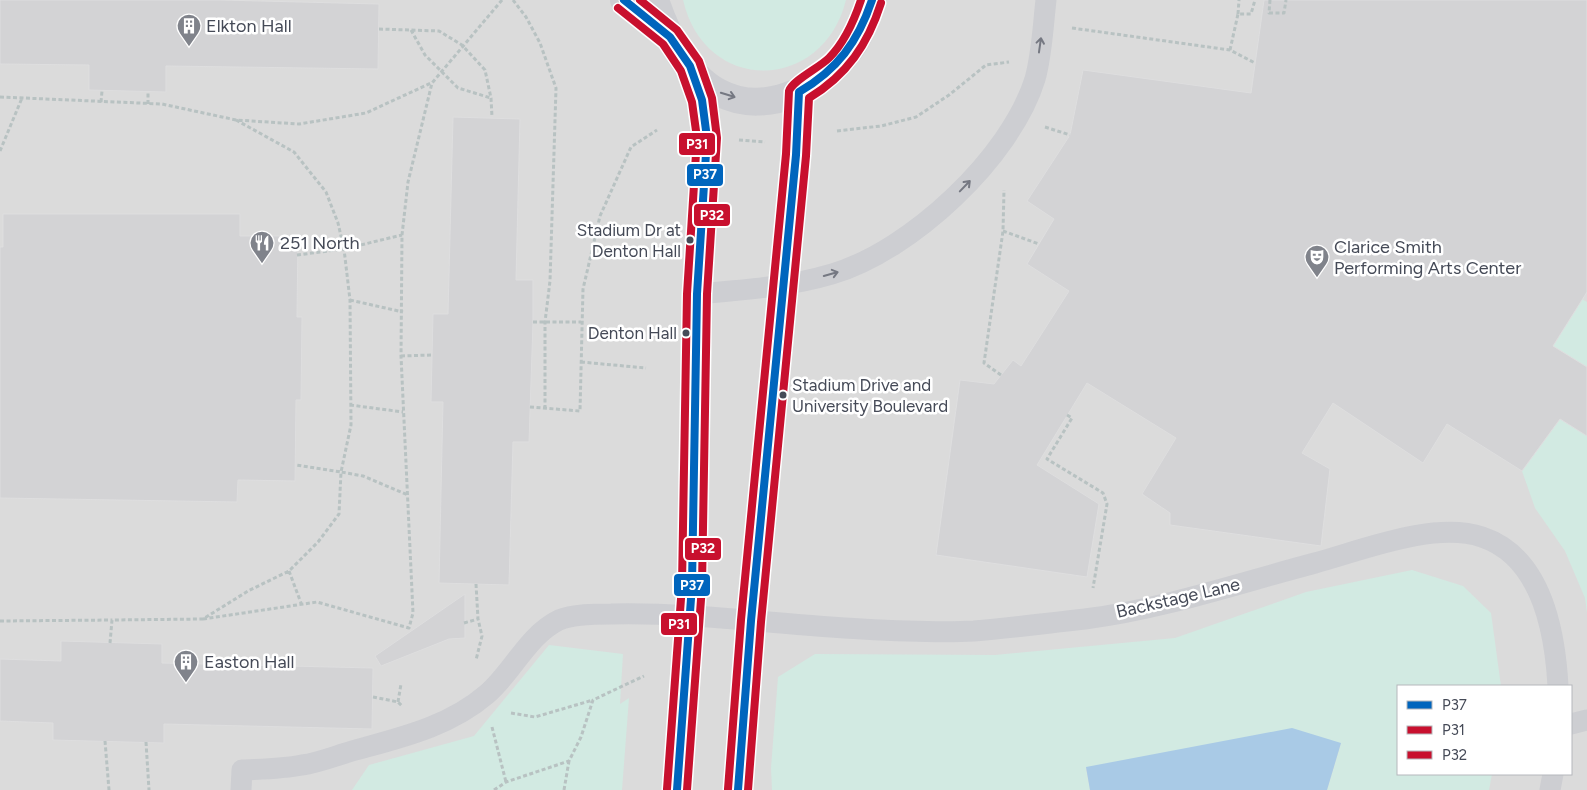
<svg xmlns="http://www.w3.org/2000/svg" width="1587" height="790" viewBox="0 0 1587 790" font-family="Figtree,sans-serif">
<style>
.education{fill:#dbdbdb;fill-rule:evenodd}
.green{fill:#d2eae2}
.water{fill:#a9cae6}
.building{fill:#d3d3d5;stroke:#dededf}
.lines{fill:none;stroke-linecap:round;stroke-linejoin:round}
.path{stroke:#b8c2c2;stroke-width:3;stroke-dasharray:4 2.5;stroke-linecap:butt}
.lane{stroke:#cdced2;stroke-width:21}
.street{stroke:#cdced2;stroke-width:28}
.bus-1-casing{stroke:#fff;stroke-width:11}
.bus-2-casing{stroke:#fff;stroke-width:11}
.bus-3-casing{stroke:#fff;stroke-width:11}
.bus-1{stroke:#0065bd;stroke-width:8}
.bus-2{stroke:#c8102e;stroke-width:8}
.bus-3{stroke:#c8102e;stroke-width:8}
.oneway{stroke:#757882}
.bus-dot{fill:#454a57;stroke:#fff;stroke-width:2}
.labels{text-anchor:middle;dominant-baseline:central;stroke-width:5;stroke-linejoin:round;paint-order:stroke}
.bus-label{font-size:17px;fill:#454a57;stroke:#fff;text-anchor:end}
.poi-label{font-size:18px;fill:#454a57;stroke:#fff;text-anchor:start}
.street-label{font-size:18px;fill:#454a57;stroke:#fff}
.line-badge{stroke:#fff;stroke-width:2}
.badge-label{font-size:14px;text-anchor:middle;font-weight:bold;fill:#fff}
</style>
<rect width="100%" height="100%" fill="#edecec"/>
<!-- education -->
<path class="education" d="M0,0H1587V790H0ZM1398,686H1571V774H1398Z"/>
<!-- green -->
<path class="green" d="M683,0H846C823,93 705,95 683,0Z
M1582,299L1587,302V367L1553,346Z
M1560,419L1587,436V613L1585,598L1565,551L1535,508L1522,471Z
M1412,570L1463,586L1491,613L1501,686H1398V774H1492L1489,790H1327L1341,743L1086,768L1090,790H772L771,768L778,677L815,654L995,655L1175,638L1306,592Z
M549,645L623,654L620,704L629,698L622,790H352L369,765L474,736Z"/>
<!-- water -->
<path class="water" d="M1292,728L1341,743L1327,790H1090L1086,767Z"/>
<!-- building -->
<path class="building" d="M0,0H221L379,4L378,69L166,66V92L89,90V65L0,64Z
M1264,0H1587V292L1553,346L1587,367V436L1560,419L1522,471L1447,424L1423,463L1333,403L1302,453L1330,469L1321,546L1170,525V513L1142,494L1176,438L1087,383L1037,465L1099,504L1087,577L936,555L960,380L994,384L1013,360L1021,366L1069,291L1027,264L1054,219L1027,201L1070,135L1083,70L1251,93Z
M453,117L520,119L516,280H533V322L529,442H513L509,585L439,583L443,402H431L433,314H448Z
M3,214H240V236H298L297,317H302L301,400H296L295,481L238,480L237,502L0,498V247H3Z
M465,594V638L449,639L381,666L375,656Z
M61,641L162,644V663L373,668L372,729L164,724V743L53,740V723L0,721V659L61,661Z"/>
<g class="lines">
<!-- path -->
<path class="path" d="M513,0L526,17L540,43L556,88L550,281L545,322V409
M1270,0L1269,13H1284L1286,0
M1238,14L1239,0
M1072,28L1230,50L1255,63
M379,29L439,31L462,45L485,70L491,98L492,117
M411,30L425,55L458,88L491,98
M1230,50L1238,14H1251L1255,0
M0,97L162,104L236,120L299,124L366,113L431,83
M101,102L102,91
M148,104V92
M236,120L294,152L326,192L338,223L344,249L350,300L351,425L341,472L296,465
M1045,127L1070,135
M837,131L881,126L916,117L949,95L986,65L1009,62
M739,140L765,142
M0,151L22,98
M1003,231L1039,244
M297,255L344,249L402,235
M350,300L403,312
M533,322H581
M401,356L432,355
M581,362L646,368
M1001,375L984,363L1003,231L1004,190
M350,405L403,412
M530,407L580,411L583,289L600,216L631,147L657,130
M1067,415L1072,418L1047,459L1103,493L1107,504L1093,588
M289,571L301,603
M476,584L478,619L482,636L476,660
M203,619L317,602L409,628L413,613L401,356L402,235L408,182L432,83L502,0
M0,621L112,620
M464,623L478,619
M110,643L112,620L203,619L248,591L289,571L318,542L339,514L341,472L363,476L408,495
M373,697L398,702L402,706
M398,702L401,684
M511,713L535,717L593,700
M492,727L506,782
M105,741L109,790
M146,742L149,790
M494,790L506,782L569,761L581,737L593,700L644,676
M564,790L569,761"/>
<!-- lane -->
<path class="lane" d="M697,294C743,290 788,287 832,274C911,251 1011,157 1035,79C1042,54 1043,26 1046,0
M1571,724L1587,720
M241,790L242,770C262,769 282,769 302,765C318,763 335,756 352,751C399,738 449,727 487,694C512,673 528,635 559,620C573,614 595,614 611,614C695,612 779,625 862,629C899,631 937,633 974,631C1011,628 1048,623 1085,619C1163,609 1239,583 1315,563C1363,550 1434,521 1482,537C1542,557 1555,632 1558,686
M1550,790L1553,774"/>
<!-- street -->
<path class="street" d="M624,0L666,33
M655,0C666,33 686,75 718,92C768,119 828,85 855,42C863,29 867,15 872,0
M677,790L692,585L697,294L707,138L702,100L690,66
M738,790L751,621L796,155L799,92"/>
<defs>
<path id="bus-1" d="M624,0L670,37L690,66L702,100L707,138L697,294L692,585L677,790
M738,790L751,621L796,155L799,92C837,70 858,42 872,0"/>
<path id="bus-2" d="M618,8L663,44L681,71L692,102L697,138L687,294L682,585L667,789
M748,790L761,622L806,156L809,98C847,75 868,44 881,3"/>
<path id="bus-3" d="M640,0L677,30L699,61L712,98L717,138L707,294L702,586L687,790
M728,789L741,620L786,154L789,91C793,80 819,68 829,58C845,42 854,21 861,0"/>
</defs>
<!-- bus-1 casing -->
<use href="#bus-1" class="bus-1-casing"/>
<!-- bus-2 casing -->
<use href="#bus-2" class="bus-2-casing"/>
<!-- bus-3 casing -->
<use href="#bus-3" class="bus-3-casing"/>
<!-- bus-1 -->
<use href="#bus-1" class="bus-1"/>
<!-- bus-2 -->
<use href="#bus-2" class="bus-2"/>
<!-- bus-3 -->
<use href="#bus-3" class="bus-3"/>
</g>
<!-- one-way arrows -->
<defs><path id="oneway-shaft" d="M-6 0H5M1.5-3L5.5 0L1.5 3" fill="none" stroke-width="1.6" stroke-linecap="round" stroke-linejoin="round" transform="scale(1.25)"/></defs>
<g class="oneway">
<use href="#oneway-shaft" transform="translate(1040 45) rotate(-82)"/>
<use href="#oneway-shaft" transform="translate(728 95) rotate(17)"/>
<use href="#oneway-shaft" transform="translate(965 186) rotate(-46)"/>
<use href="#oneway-shaft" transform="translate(831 274) rotate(-16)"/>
</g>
<!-- icons -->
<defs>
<symbol id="building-pin" viewBox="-11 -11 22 30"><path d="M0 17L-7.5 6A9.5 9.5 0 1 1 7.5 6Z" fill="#80838b" stroke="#fff"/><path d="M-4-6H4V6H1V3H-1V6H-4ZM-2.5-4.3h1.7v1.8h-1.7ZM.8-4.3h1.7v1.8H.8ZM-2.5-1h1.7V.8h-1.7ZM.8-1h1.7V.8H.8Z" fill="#fff"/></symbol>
<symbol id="restaurant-pin" viewBox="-11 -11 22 30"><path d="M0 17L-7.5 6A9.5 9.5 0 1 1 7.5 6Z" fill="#80838b" stroke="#fff"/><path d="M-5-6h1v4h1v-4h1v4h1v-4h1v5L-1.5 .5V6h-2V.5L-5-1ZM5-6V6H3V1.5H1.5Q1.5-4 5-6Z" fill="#fff"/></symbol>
<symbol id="theatre-pin" viewBox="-11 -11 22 30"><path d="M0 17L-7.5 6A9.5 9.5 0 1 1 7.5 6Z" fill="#80838b" stroke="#fff"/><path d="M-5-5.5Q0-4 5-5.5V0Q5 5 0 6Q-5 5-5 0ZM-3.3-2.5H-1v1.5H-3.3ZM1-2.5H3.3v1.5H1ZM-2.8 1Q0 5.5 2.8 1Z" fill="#fff"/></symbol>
</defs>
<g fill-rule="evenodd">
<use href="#building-pin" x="175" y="12" width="28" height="38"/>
<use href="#restaurant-pin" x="248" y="229" width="28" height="38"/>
<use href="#theatre-pin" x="1303" y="243" width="28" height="38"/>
<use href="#building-pin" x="172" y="648" width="28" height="38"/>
</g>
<!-- markers -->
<g class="bus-dot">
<circle cx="690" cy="240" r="4.5"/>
<circle cx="686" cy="333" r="4.5"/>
<circle cx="783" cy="395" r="4.5"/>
</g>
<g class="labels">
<!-- bus labels -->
<g class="bus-label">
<text x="681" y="230">Stadium Dr at<tspan x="681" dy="21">Denton Hall</tspan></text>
<text x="677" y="333">Denton Hall</text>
<text x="792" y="385" text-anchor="start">Stadium Drive and<tspan x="792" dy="21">University Boulevard</tspan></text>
</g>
<!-- poi labels -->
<g class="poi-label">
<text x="206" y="26">Elkton Hall</text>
<text x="280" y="243">251 North</text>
<text x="1334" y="247">Clarice Smith<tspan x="1334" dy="21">Performing Arts Center</tspan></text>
<text x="204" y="662">Easton Hall</text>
</g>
<!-- street labels -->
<g class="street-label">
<text transform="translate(1178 598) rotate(-13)">Backstage Lane</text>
</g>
</g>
<g class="line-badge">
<rect x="678" y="132" width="38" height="24" rx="5" fill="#c8102e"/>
<rect x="686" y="163" width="38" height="24" rx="5" fill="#0065bd"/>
<rect x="693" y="203" width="38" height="24" rx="5" fill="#c8102e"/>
<rect x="684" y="537" width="38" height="24" rx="5" fill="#c8102e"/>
<rect x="673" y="573" width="38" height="24" rx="5" fill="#0065bd"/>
<rect x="660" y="612" width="38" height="24" rx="5" fill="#c8102e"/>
</g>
<g class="badge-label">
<text x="697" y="149">P31</text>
<text x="705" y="179">P37</text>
<text x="712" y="220">P32</text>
<text x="703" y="553">P32</text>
<text x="692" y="590">P37</text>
<text x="679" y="629">P31</text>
</g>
<!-- legend -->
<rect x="1397" y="685" width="175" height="90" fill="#ffffff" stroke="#b5b7bc"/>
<rect x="1407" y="701" width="25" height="8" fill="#0065bd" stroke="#b5b7bc"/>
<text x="1442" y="710" font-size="15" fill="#454a57">P37</text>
<rect x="1407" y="726" width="25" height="8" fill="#c8102e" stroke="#b5b7bc"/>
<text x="1442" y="735" font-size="15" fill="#454a57">P31</text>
<rect x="1407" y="751" width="25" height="8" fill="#c8102e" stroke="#b5b7bc"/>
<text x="1442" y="760" font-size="15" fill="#454a57">P32</text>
</svg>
